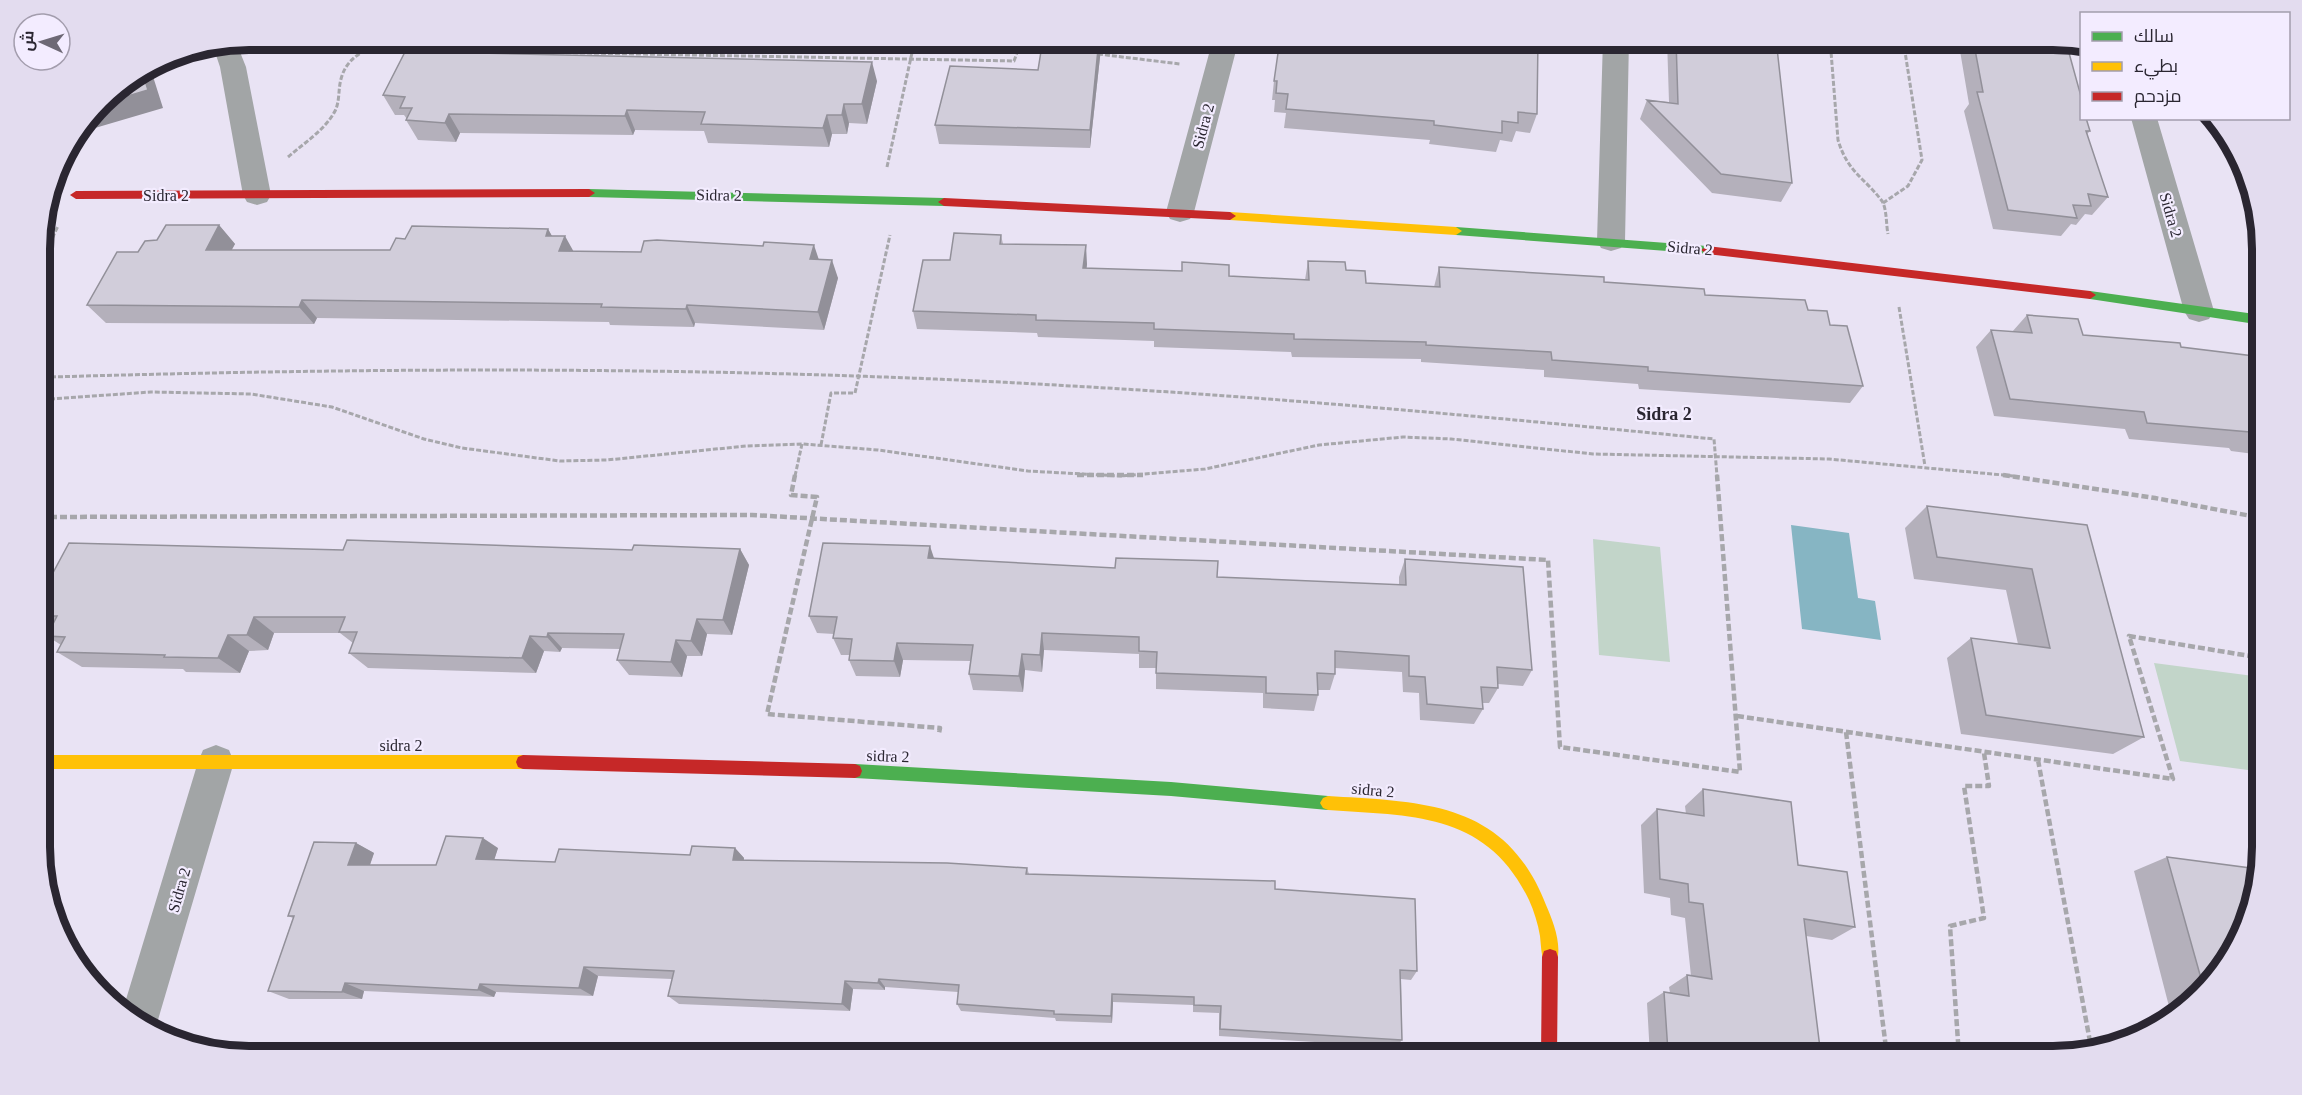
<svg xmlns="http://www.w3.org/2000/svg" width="2302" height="1095" viewBox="0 0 2302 1095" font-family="'Times New Roman',Cairo,serif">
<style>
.green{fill:#c2d5c9}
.water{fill:#86b5c3}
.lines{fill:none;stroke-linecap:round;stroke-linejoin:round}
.path-far1{stroke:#a7a7ab;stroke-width:3;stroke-dasharray:5 2;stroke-linecap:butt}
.path{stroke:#a7a7ab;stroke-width:4.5;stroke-dasharray:7 3;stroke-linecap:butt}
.street{fill:#a2a5a6;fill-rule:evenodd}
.fast{fill:#4caf50;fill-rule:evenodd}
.slow{fill:#ffc107;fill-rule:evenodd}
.jam{fill:#c62828;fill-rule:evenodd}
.wall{fill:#b4b0bb}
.shaded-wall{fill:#929099}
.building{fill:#d1cdda;stroke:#929099;stroke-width:1.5}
.labels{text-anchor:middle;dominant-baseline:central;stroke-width:4.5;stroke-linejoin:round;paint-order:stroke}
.street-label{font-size:16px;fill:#2a2631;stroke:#f3ecff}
.neighbourhood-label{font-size:18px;font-weight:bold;fill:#2a2631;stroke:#f3ecff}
.rim{fill:none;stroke:#2a2631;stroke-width:8}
</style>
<rect width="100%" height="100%" fill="#e9e3f4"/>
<!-- green -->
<path class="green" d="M1593,539L1660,547L1670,662L1599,655Z
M2154,663L2261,677L2263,772L2180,761Z"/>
<!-- water -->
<path class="water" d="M1791,525L1849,533L1858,598L1875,601L1881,640L1802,629Z"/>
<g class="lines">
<!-- path-far1 -->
<path class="path-far1" d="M458,39L464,51H467
M680,39H711
M1830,39L1838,140C1848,173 1864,177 1882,201C1887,209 1886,225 1888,234
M1020,44L1046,48
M2065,49L2082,51
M475,51L1014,61L1022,39
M685,53L690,40
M1098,54L1180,64
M288,157C304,143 325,130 335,111C340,101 338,90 341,79C349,47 387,42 414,39
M887,167L915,39
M1883,203L1908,186L1922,160L1903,39
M1899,307L1925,466
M51,377C391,367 732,366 1072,386C1286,398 1500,418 1714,439L1717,476
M50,399L151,392L251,394L332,407L424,439L462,448L560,461L607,460L746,446L803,444L878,450L1028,471L1121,476L1205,469L1319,445L1403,437L1451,439L1593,454L1829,459L2014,476
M40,438C46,414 52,390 51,365C49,306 29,285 58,226
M821,445L831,393H855L890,235
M795,476L802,444"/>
<!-- path -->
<path class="path" d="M795,475L791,495L817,497L767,714L940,728L939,733
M1077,475H1143
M2003,475L2155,498L2262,518
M40,517L752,515L1548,560L1560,747L1740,772L1717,475
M1737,716L2173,779L2129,636L2262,658
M1846,732L1887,1056
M2038,760L2091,1047
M1959,1056L1950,926L1984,918L1964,786H1989L1984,753"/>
<!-- street -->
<path class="street" d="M1213,39H1239L1194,212L1190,219L1180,222L1170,219L1166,212Z
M1603,39H1629L1625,241L1621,248L1611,251L1601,248L1597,241Z
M236,42L246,67L271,195L267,202L257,205L247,202L243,195L220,67L213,46Z
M2131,118H2157L2214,311L2209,319L2199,322L2189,319L2184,311Z
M216,745L229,750L234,762L155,1030L124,1006L198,762L203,750Z"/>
<!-- fast -->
<path class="fast" d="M589,189L944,198L950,202L944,206L589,197L583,193Z
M1456,227L1707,246L1713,250L1707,254L1456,235L1450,231Z
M2090,291L2262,315V325L2090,299L2084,295Z
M855,764L1171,782L1328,796L1333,798L1336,803L1333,808L1328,810L1171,796L855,778L850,776L848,771L850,766Z"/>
<!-- slow -->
<path class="slow" d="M1230,212L1456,227L1462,231L1456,235L1230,220L1224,216Z
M41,755H523L528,757L530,762L528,767L523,769H41Z
M1328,796C1423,802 1506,801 1546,905C1553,921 1563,946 1556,963L1550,965L1544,963C1541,954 1541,945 1540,936C1538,924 1534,911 1529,900C1487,812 1412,816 1328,810L1323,808L1320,803L1323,798Z"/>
<!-- jam -->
<path class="jam" d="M589,189L595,193L589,197L76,199L70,195L76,191Z
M944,198L1230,212L1236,216L1230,220L944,206L938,202Z
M1707,246L2090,291L2096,295L2090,299L1707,254L1701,250Z
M523,755L855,764L860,766L862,771L860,776L855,778L523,769L518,767L516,762L518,757Z
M1550,949L1556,951L1558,957L1557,1056H1541L1542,957L1544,951Z"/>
</g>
<!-- wall -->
<path class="wall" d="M1102,39L1090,148L939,144L935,125L1038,70Z
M1667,39H1776L1792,183L1781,202L1712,193L1640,119L1647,100L1669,102Z
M1958,39H2053L2090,131L2087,134L2108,197L2092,215L2085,214L2076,225L2071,224L2061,236L1993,229L1964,111L1969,104Z
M480,51L481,53L877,81L867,124L849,123L847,134H832L829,147L708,143L704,131L635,130L633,135L460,133L456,142L418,140L406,120L407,119L404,115H395L383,95Z
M1274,81L1537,114L1530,133L1516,131L1512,142L1500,140L1496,152L1429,144L1430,140L1284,128L1286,113L1274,112L1275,100H1272Z
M2212,118H2216L2220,121L2261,222V233Z
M219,225L235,244L231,250H390L405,239L548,229L552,236L573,251L819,259L838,278L824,330L695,323L694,327L610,325L609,322L317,318L314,324L106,323L87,305L138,252L157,240Z
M1001,235L1003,244L1087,264L1086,268L1305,280L1308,261L1346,270L1366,283L1434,287L1439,267L1604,282L1705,295L1808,310L1830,325L1863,386L1850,403L1639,389L1638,384L1544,377V370L1421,362V359L1292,357L1291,352L1154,347V341L1038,337L1037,333L917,329L913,311L950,260Z
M2027,315L2083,335L2262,357V455L2231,451L2229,448L2129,439L2125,429L1994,416L1976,347L1991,330L2012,332Z
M1927,506L2087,525L2144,737L2113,754L1961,734L1947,658L1971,638L2018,644L2006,590L1914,579L1905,528Z
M740,549L749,565L732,635L707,634L702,656H687L682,677L629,675L617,660L620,649L562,648L560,652L544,651L536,673L368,668L349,653L353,643L340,633H274L268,650L249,651L240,673L186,672L183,669L82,667L57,652L61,645L47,636L51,629L40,622V597L343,550H632Z
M934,559L1217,577L1399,585V577L1405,559L1532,670L1523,686L1498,684V688L1489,703H1482L1483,709L1474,724L1420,720L1419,693L1403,692L1402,672L1335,668V674L1330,690H1318V695L1314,711L1263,708V693L1156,689V668H1139V654L1044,650L1042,672L1025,670L1023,692L973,690L969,674L970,661L903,660L900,677L856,676L849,660V655H841L833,638L834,634L817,633L809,616Z
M1703,789L1798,865L1855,927L1832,940L1806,936L1821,1056H1650L1647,1003L1664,992L1670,993L1669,987L1687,975L1691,976L1685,918L1671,915L1670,898L1644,893L1641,825L1657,809L1686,814L1685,806Z
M356,843L374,853L370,865H436L498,848L494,860L555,862L690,855L735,848L744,858V860L1027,868L1029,874L1275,889L1417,971L1411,980L1401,979L1402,1040L1396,1047L1219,1036V1013L1193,1012V1005L1113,1002L1112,1023L1056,1021L1055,1018L961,1011L957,1004L958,992L885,987V990L853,989L850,1011L679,1004L668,996L672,979L598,976L593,996L496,992L494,997L364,991L362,999H289L268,991L293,918L288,916Z
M2167,857L2219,974L2172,1018L2134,871Z"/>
<!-- shaded-wall -->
<path class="shaded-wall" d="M290,39H300L292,41Z
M1099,39H1102L1090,148V130Z
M872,62L877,81L867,124L862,104Z
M150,67L163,108L78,133L101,104L142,71Z
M844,104L849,123L847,134L842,115Z
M627,110L635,130L633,135L625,116Z
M449,114L460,133L456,142L445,123Z
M827,115L832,134L829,147L823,128Z
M219,225L235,244L222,268L206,250Z
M548,229L558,247L546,236Z
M565,236L575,254L559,251Z
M814,245L820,263L810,259Z
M1086,245L1087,264L1085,287L1083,268Z
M832,260L838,278L824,330L818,312Z
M302,300L317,318L314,324L299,307Z
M687,305L695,323L694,327L686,309Z
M930,546L936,564L928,558Z
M740,549L749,565L732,635L723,620Z
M254,617L274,633L268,650L247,635Z
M697,619L707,634L702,656L691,641Z
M548,633L562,648L560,652L547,637Z
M1042,633L1044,650L1042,672L1040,655Z
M228,635L249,651L240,673L218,658Z
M530,636L544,651L536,673L522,658Z
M676,640L687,656L682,677L671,662Z
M897,643L903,660L900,677L894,661Z
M1022,654L1025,670L1023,692L1019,676Z
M483,838L498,848L491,870L476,859Z
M356,843L374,853L366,876L348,865Z
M735,848L744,858L742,870L733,860Z
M584,967L598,976L593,996L579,988Z
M879,979L885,987V990L878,983Z
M845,981L853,989L850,1011L842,1004Z
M345,983L364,991L362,999L342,992Z
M480,984L496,992L494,997L478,990Z
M1112,994L1113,1002L1112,1023L1111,1016Z"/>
<!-- building -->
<path class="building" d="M1043,39H1099L1090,130L935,125L950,66L1038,70Z
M1280,39H1538L1537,114L1518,112V123L1502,121V133L1434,125V121L1286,109L1288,94L1276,93L1277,81H1274Z
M1676,39H1776L1792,183L1721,174L1647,100L1678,104Z
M1973,39H2053L2066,42L2082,100V118H2086L2090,131H2086L2108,197L2088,194L2091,206L2073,205L2077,218L2008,210L1977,92H1983Z
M407,48L480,51L479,53L872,62L862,104H844L842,115H827L823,128L701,124L705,112L627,110L625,116L449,114L445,123L406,120L412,108H400L405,97L383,95Z
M142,71L148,90L101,104L110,91Z
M166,225H219L206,250H390L396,238L405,239L412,226L548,229L546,236H565L559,251L641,252L644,241L657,240L763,246L764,242L814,245L810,259L832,260L818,312L687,305L686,309L601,307L602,304L302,300L299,307L87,305L117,252H138L145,241L157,240Z
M954,233L1001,235L1000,244L1086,245L1083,268L1182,271V262L1229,265V276L1309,280L1308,261L1345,262L1346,270L1365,271L1366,283L1440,287L1439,267L1604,277V282L1704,289L1705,295L1805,300L1808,310L1827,311L1830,325L1847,326L1863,386L1648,371V367L1552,360L1551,352L1426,345V342L1294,339V334L1154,329V323L1036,320V315L913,311L923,260H950Z
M2027,315L2078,319L2083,335L2180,343L2181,347L2262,357V436L2251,435L2250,432L2147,423L2144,412L2010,399L1991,330L2032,333Z
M1927,506L2087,525L2144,737L1986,715L1971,638L2050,648L2032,569L1937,557Z
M347,540L632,550L634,545L740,549L723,620L697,619L691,641L676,640L671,662L617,660L624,634L548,633L547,637L530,636L522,658L349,653L357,632H339L345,617H254L247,635H228L218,658L164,657L165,655L57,652L65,637L47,636L57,616H40V597L69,543L343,550Z
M823,543L930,546L928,558L1115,568L1116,558L1218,561L1217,577L1406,585L1405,559L1523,567L1532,670L1497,667L1498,688L1481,687L1483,709L1427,704L1425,677L1409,676V656L1335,651V674L1317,673L1318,695L1266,693V677L1156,673L1157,652L1139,651V637L1042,633L1040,655L1022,654L1019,676L969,674L973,645L897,643L894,661L849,660L852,639L833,638L837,617L809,616Z
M1703,789L1791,802L1798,865L1847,872L1855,927L1804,919L1821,1056H1696L1668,1052L1664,992L1689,996L1687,975L1712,979L1703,904L1689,902L1688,884L1660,879L1657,809L1704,816Z
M446,836L483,838L476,859L555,862L559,849L690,855L692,846L735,848L733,860L947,863L1027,868L1026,874L1275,881V889L1415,899L1417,971L1400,970L1402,1040L1220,1029L1221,1006L1194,1005V997L1112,994L1111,1016L1054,1014V1011L957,1004L959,985L879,979L878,983L845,981L842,1004L668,996L674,971L584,967L579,988L480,984L478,990L345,983L342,992L268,991L294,916H288L314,842L356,843L348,865H436Z
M2167,857L2258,869L2247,927L2219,974L2204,989Z"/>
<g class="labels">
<!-- street labels -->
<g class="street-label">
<text transform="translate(1203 126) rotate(-75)">Sidra 2</text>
<text x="166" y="195">Sidra 2</text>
<text transform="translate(719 195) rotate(1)">Sidra 2</text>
<text transform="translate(2171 215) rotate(74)">Sidra 2</text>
<text transform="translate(1690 248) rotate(5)">Sidra 2</text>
<text x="401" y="745">sidra 2</text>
<text transform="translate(888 756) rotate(2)">sidra 2</text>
<text transform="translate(1373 790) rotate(5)">sidra 2</text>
<text transform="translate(179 890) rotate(-74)">Sidra 2</text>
</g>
<!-- neighbourhood labels -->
<g class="neighbourhood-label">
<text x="1664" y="414">Sidra 2</text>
</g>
</g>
<!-- crop -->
<path d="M0 0H2302V1095H0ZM249 50H2053A199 199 0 0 1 2252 249V847A199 199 0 0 1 2053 1046H249A199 199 0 0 1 50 847V249A199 199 0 0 1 249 50Z" fill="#e3dcef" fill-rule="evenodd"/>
<path class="rim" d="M249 50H2053A199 199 0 0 1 2252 249V847A199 199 0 0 1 2053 1046H249A199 199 0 0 1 50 847V249A199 199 0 0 1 249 50Z"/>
<!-- legend -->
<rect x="2080" y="12" width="210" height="108" fill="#f3ecff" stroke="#a39dad" stroke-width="1.5"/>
<rect x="2092" y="32" width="30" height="9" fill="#4caf50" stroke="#a39dad" stroke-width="1.5"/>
<text x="2134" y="42" font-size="18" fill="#2a2631">سالك</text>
<rect x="2092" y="62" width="30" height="9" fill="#ffc107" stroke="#a39dad" stroke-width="1.5"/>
<text x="2134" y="72" font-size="18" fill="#2a2631">بطيء</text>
<rect x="2092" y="92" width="30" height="9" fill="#c62828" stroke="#a39dad" stroke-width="1.5"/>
<text x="2134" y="102" font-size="18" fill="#2a2631">مزدحم</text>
<!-- north arrow -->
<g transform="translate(42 42) rotate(274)"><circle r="28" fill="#f3ecff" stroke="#a39dad" stroke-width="1.5"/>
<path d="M0-4.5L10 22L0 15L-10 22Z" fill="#6d6875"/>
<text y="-9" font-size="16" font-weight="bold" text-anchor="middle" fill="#2a2631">ش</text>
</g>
</svg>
